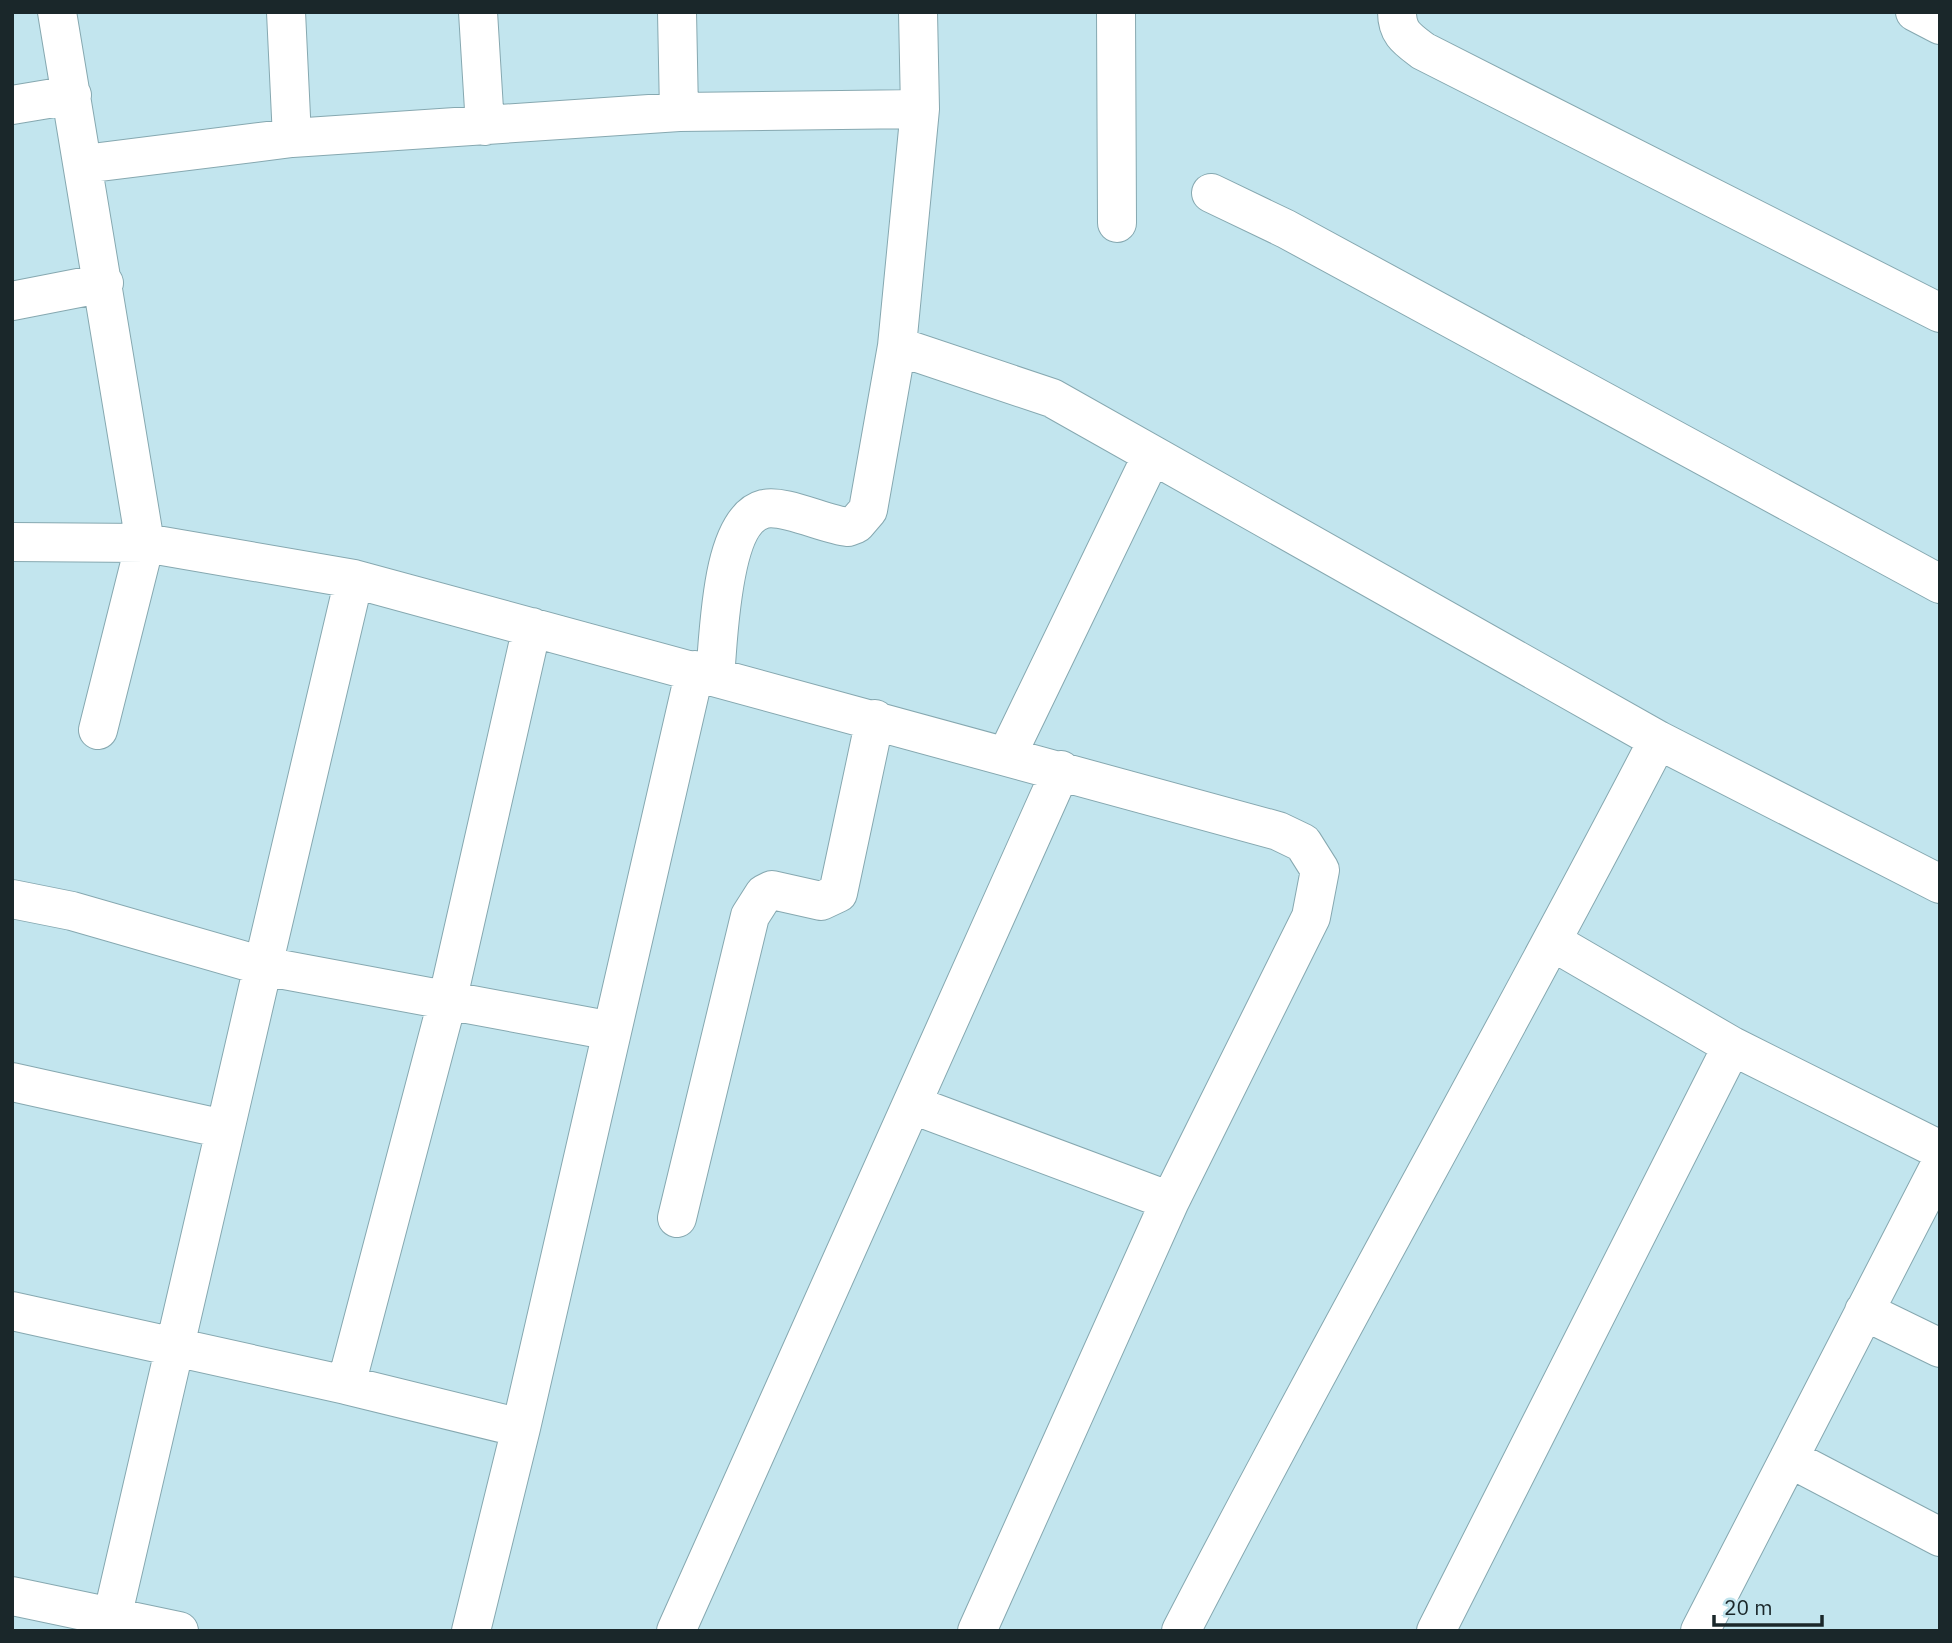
<svg xmlns="http://www.w3.org/2000/svg" width="1952" height="1643" viewBox="0 0 1952 1643" font-family="'IBM Plex Sans',sans-serif">
<style>
.lines{fill:none;stroke-linecap:round;stroke-linejoin:round}
.minor-casing{stroke:#86a8b0;stroke-width:40}
.minor{stroke:#fff;stroke-width:38}
</style>
<rect width="100%" height="100%" fill="#c2e5ee"/>
<g class="lines">
<defs>
<path id="minor" d="M57,12L145,543L98,730
M286,12L292,138
M478,12L485,126
M677,12L679,112
M918,12L920,109L897,346L1052,398L1658,740
M1116,12L1117,223
M1397,12C1397,33 1407,39 1423,51L1940,313
M1915,12L1940,25
M12,105L72,95
M84,164L292,138L679,112L920,109
M1211,193L1286,229L1940,584
M12,301L104,283
M12,542L145,543L354,579L1278,831L1303,843L1320,870L1311,917L1170,1201L977,1631
M715,676C719,638 720,520 764,509C784,504 826,525 848,527L856,524L868,510L897,346
M1007,755L1152,455
M12,899L72,911L263,966L354,579
M1553,942L1732,1046
M12,1082L224,1129
M913,1105L1170,1201
M677,1218L750,916L764,894L772,890L821,901L838,893L875,719
M12,1311L346,1385L521,1428
M1864,1311L1940,1348
M346,1385L447,1002L532,627
M1789,1458L1940,1537
M12,1596L179,1631
M112,1618L263,966L612,1031
M471,1631L521,1428L695,670
M676,1631L1061,770
M1181,1631C1336,1331 1503,1039 1658,740L1940,884
M1436,1631L1732,1046L1940,1150
M1700,1631L1940,1165"/>
</defs>
<!-- minor casing -->
<use href="#minor" class="minor-casing"/>
<!-- minor -->
<use href="#minor" class="minor"/>
</g>
<!-- border -->
<rect width="1952" height="1643" fill="none" stroke="#1a272a" stroke-width="28"/>
<!-- scale -->
<path d="M1714 1615v10h108v-10" fill="none" stroke="#1a272a" stroke-width="3.5"/>
<text x="1724" y="1615" font-size="21" fill="#1a272a" stroke="#c2e5ee" stroke-width="5" paint-order="stroke">20 m</text>
</svg>
